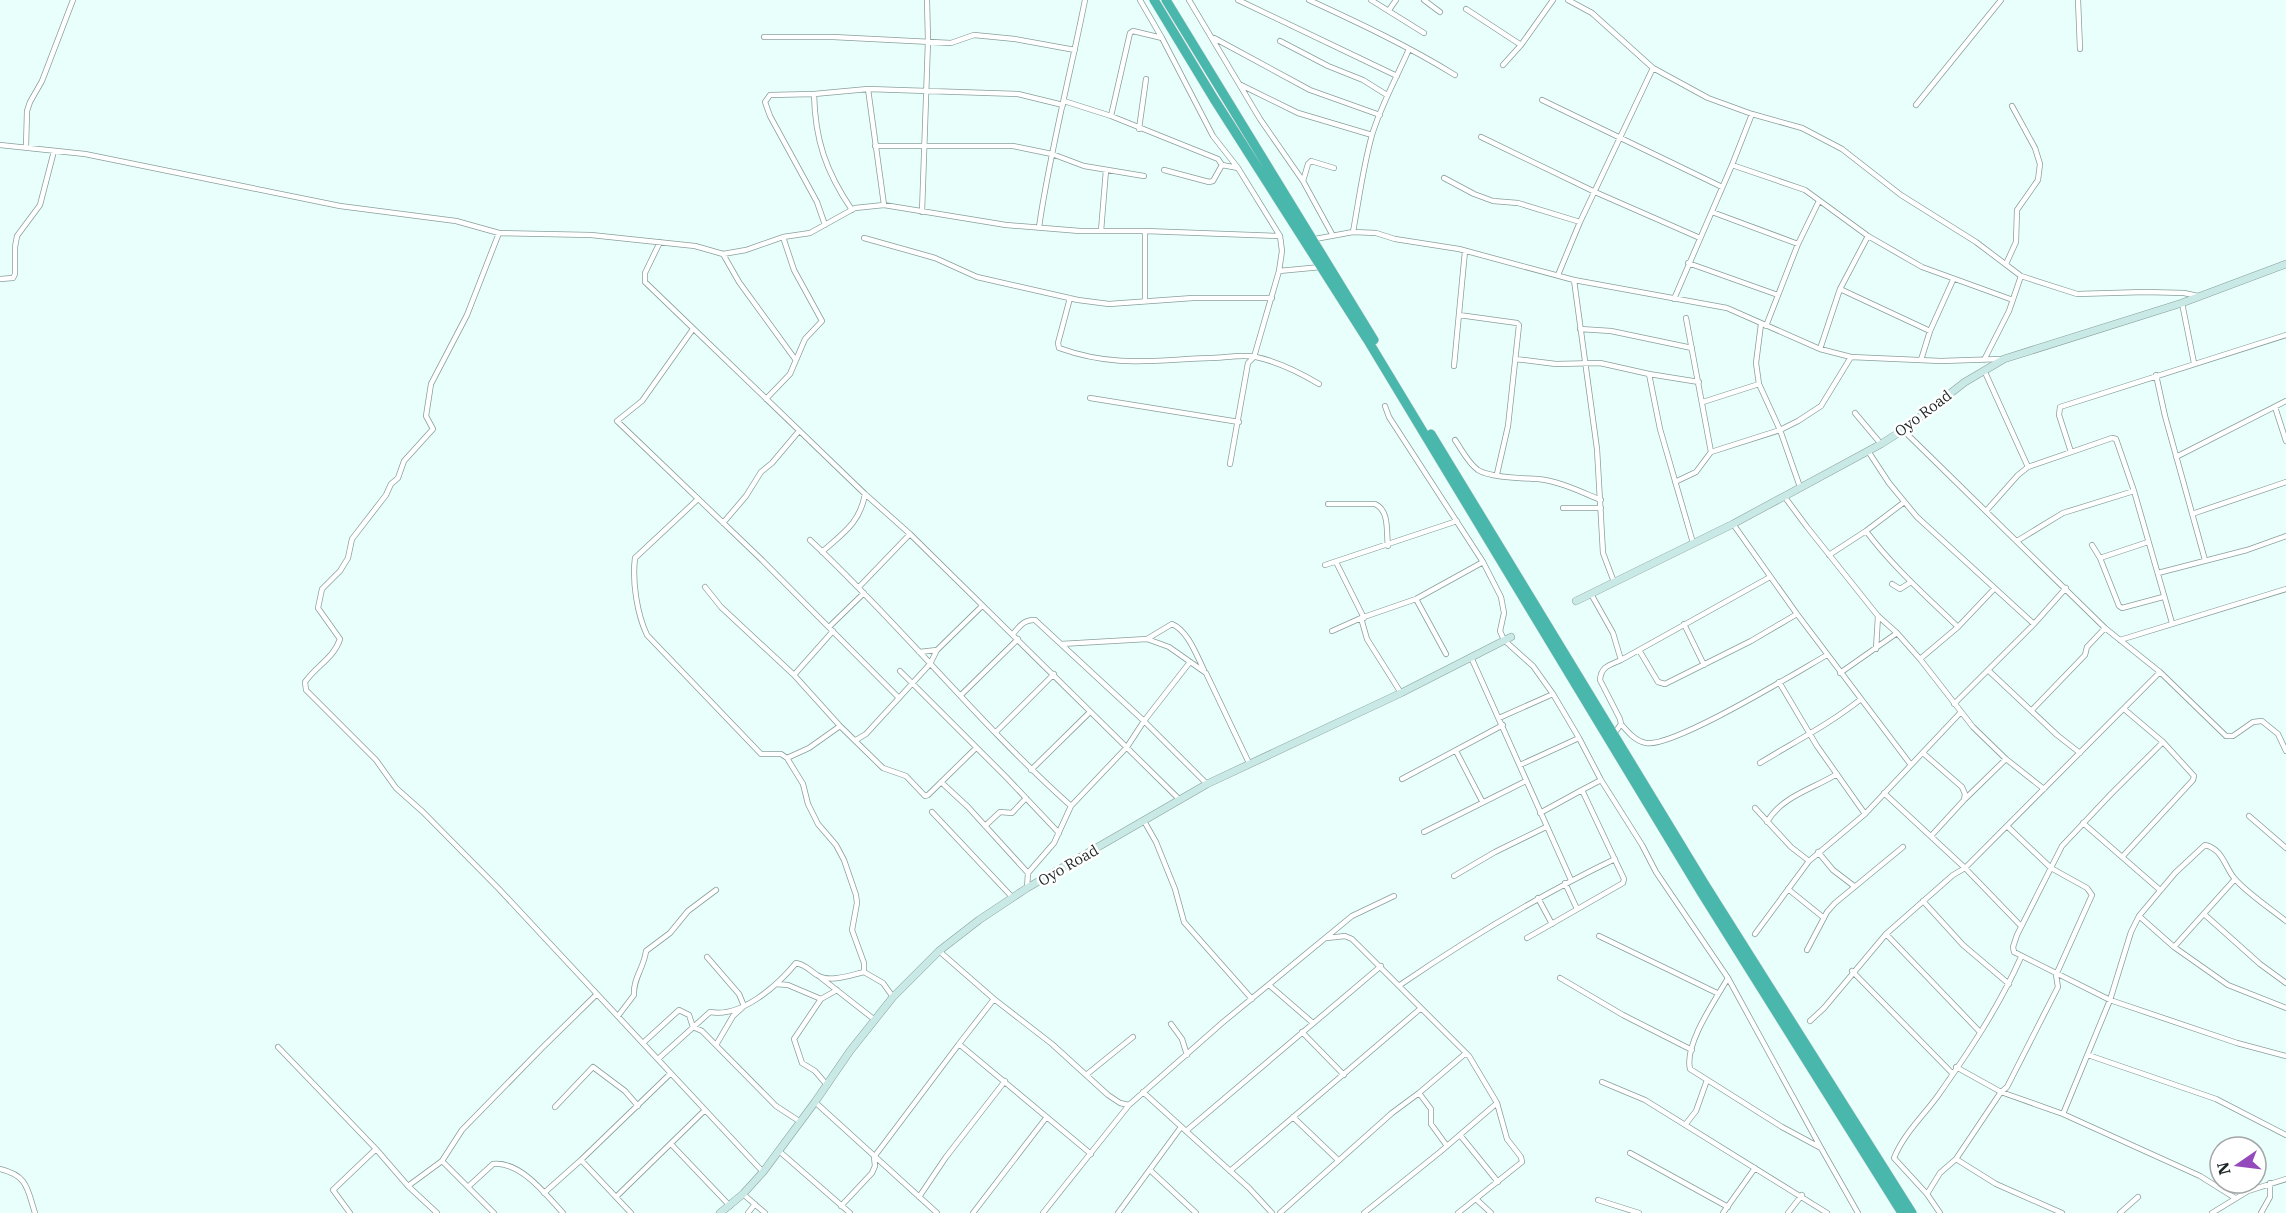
<svg xmlns="http://www.w3.org/2000/svg" width="2286" height="1213" viewBox="0 0 2286 1213" font-family="'IBM Plex Serif',serif">
<style>
.lines{fill:none;stroke-linecap:round;stroke-linejoin:round}
.street-casing{stroke:#8a9f9c;stroke-width:6}
.secondary-casing{stroke:#8a9f9c;stroke-width:8}
.highway-casing{stroke:#dbdcdc;stroke-width:10}
.street{stroke:#fff;stroke-width:4.5}
.secondary{stroke:#c9e9e6;stroke-width:7}
.highway{stroke:#4ab7ad;stroke-width:9}
.labels{text-anchor:middle;dominant-baseline:central;stroke-width:5;stroke-linejoin:round;paint-order:stroke}
.street-label{font-size:15px;fill:#1c2423;stroke:#fff}
</style>
<rect width="100%" height="100%" fill="#e9fffc"/>
<g class="lines">
<defs>
<path id="street" d="M1140,0L1162,38L1213,136L1238,168L1280,236L1282,251L1279,271L1254,357L1248,363L1230,464
M1189,0L1260,119L1303,181L1332,234
M1238,0L1397,76
M1309,0C1359,23 1408,46 1455,75
M1371,0L1424,33
M1424,0L1440,12
M1568,0L1592,13L1653,68L1708,98L1752,114L1802,128L1842,149L1901,195L1976,242L2021,276L2077,294L2145,292L2184,293L2198,296
M2078,0L2080,49
M1466,9L1521,45
M1389,10L1396,0
M764,37H833L951,43L974,35L1015,39L1075,50
M1214,38L1310,90L1380,115
M1280,41L1328,66L1363,80L1387,95
M1503,65L1521,45L1553,0
M1241,85L1298,113L1372,135
M868,89L884,205
M814,94C815,140 826,172 852,210
M1542,100L1722,187
M1064,101L1111,116L1218,159L1222,165L1238,168
M1916,105L2001,0
M1111,116L1130,33L1133,31L1162,38
M1139,129L1146,79
M1481,137L1595,192L1700,238
M0,145L85,154L340,206L456,221L499,233L591,235L695,246L723,254L746,250L783,237L810,233L855,208L884,205L1006,225L1080,231H1145L1280,236
M875,146H1013L1052,154L1084,166L1144,176
M26,147L27,111L30,102L42,81L73,0
M1732,165L1805,190L1868,236L1922,267L2013,300
M1164,170L1209,182L1213,181L1222,165
M1444,178L1474,194L1493,201L1518,203L1580,222
M1303,181L1308,164L1311,161L1334,168
M922,212L928,41L927,0
M1712,212L1798,244
M825,225L817,202L770,116L765,102L770,95L814,94L868,89L1018,94L1063,105
M1039,227C1050,151 1070,76 1085,0
M1101,231L1106,170
M1145,231V301
M1353,232C1359,199 1363,167 1372,135C1381,105 1397,77 1409,49
M499,233L467,315L431,384L426,416L433,429L404,461L398,478L391,484L386,495L352,539L348,558L340,571L322,589L318,608L340,639C334,658 316,666 305,682L306,690L376,760L396,788L423,812L499,889L763,1172
M864,238L935,258L977,277L1078,300L1109,304L1193,298H1272
M1315,239L1353,232L1376,233L1395,239L1459,249L1574,280L1727,308L1820,349L1851,357L1941,361L2001,359
M660,242L645,273V282L865,494L910,534L1180,800
M723,254L739,282L795,359
M1688,263L1778,295
M2006,264L2016,242L2017,210L2038,180L2040,164L2035,148L2012,106
M1279,271L1321,267
M1558,275L1580,222L1653,68
M0,279L13,278L15,274V247L17,236L40,205L54,151
M1574,280L1597,449L1603,553L1614,582
M1840,289L1930,331
M1070,298L1058,343L1059,348C1115,368 1153,360 1210,358C1224,358 1242,354 1256,357C1279,362 1299,372 1319,384
M1674,299L1732,165L1752,114
M2182,303L2194,363
M1459,315L1517,323L1519,325L1508,426L1497,474
M1686,318L1711,452
M1761,324L1756,363L1759,384L1780,430L1800,487
M1766,326L1798,244L1819,201
M693,329L642,401L617,421L762,560L899,698
M1580,329L1611,331L1692,348
M1820,349L1840,289L1868,236
M1515,359L1556,364L1600,363L1649,374L1699,382
M1921,360L1930,331L1953,280
M1984,360L2009,311L2021,276
M1454,366L1465,251
M1984,370L2028,467
M1649,374L1660,429L1693,543
M2156,375L2165,416L2205,560
M1090,398L1239,422
M766,399L790,374L805,339L822,321L794,270L783,237
M1703,402L1759,384
M1385,406L1389,417L1483,562L1501,597L1504,613L1500,631L1504,640L1533,666L1553,694L1579,738L1601,780L1642,845L1656,872L1728,978L1821,1148L1858,1213
M2275,407L2286,441
M1855,413L1881,444
M1903,430L2105,628L2160,672L2226,736H2233L2253,722L2262,721L2278,734L2286,751
M1455,440C1462,450 1468,463 1478,470C1491,478 1523,478 1538,479C1559,481 1581,492 1601,500
M1868,451L1889,483L1917,517L2034,624
M2071,452L2059,415L2060,407L2286,335
M2176,457L2286,401
M1675,482L1696,472L1711,452L1780,430L1798,421L1821,406L1851,357
M1784,496L1807,527L1878,616L1897,633L1920,659L1973,727L2006,759L2044,789
M698,499L635,558C632,581 637,614 647,635L761,754H781L787,758L803,784L808,804L818,824L836,845L844,860L856,895L857,903L852,930L864,963V972L883,983L893,997
M1328,504H1375C1390,511 1386,532 1388,546
M1563,508H1601
M1986,511L2018,475L2028,467L2112,438L2116,439L2134,491L2172,623
M2192,514L2286,482
M723,523L746,496L761,472L772,463L799,431
M1733,524L1797,614L1911,765L1865,814L1809,861L1755,934
M1866,531C1893,567 1926,596 1958,627
M810,540C901,625 978,723 1071,806
M2017,541L2063,513L2134,491
M2092,545L2100,558L2119,606L2122,608L2163,597
M822,552C843,533 860,523 865,494
M1829,555L1866,531L1903,503
M2100,558L2148,542
M1336,562L1364,618
M1325,565L1457,521
M2158,573L2247,550L2286,536
M1892,584L1900,589L1911,582
M705,587L721,607L794,675L840,726L883,768L906,776L925,796L928,795L976,748
M859,587L910,534
M1591,594L1613,633L1621,660
M1416,599L1446,654
M1361,618L1367,639L1401,693
M1684,624L1704,665
M829,627L864,593
M1332,631L1361,618L1416,599L1483,562
M1013,634C1019,627 1024,619 1035,620L1144,721L1207,784
M1147,639L1172,624C1188,631 1196,654 1204,670
M2120,640L2286,589
M1061,644L1147,639L1169,647L1206,673L1249,763
M1876,649L1878,616
M1639,650L1658,682L1665,684L1751,641L1797,614
M919,652L937,650
M1471,657L1571,880
M1920,659L1958,627L1994,589
M900,671L1006,777L1059,833
M1989,671L2057,735L2080,753
M1840,673L1897,633
M794,675L833,631
M1779,682L1817,746L1865,814
M961,695L1018,639
M1954,704L2034,624L2066,588
M2032,710L2085,655L2087,647L2105,628
M1499,718L1553,694
M1621,724C1627,731 1635,741 1646,743C1673,748 1797,672 1827,655
M996,732L1054,674
M1614,734L1621,724L1620,719L1600,680C1601,666 1610,665 1621,660L1770,577
M856,740L866,734L930,664L937,650L982,606
M2163,742L2111,794L2062,846L2017,935L2013,947L2014,952L2110,1000L2237,1043L2286,1056
M1456,751L1482,801
M1923,753L1962,787L1965,794L1964,800L1931,836
M787,758L809,748L840,726
M1760,763C1794,742 1830,724 1861,699
M1520,765L1579,738
M1911,765L1961,712
M1031,770L1090,712
M1402,779L1503,725
M941,782L968,807L1028,873
M1884,793L1965,868L2021,926
M1965,799L2006,759
M1755,808L1791,847L1809,861
M932,812L1013,898
M1540,813L1582,790
M2249,816L2286,848
M1144,821L1156,842L1175,889L1184,922L1252,999
M1767,822C1782,796 1813,789 1837,774
M2083,823L2160,890
M985,826L1000,812L1012,813L1026,798
M2007,826L2051,868L2087,888L2092,895L2056,975L2058,987L2007,1087L2001,1092L1956,1159L1996,1184L2062,1213
M1424,832L1526,781
M1818,852L1833,870L1854,886
M2123,856L2193,780L2194,776L2163,742L2124,709
M1454,876L1495,852L1546,827
M1565,883L1577,909
M1027,888L1028,873L1054,843L1071,806L1127,747L1144,721L1190,662
M1788,889L1824,918
M1538,898L1552,924
M1923,901L1963,945L2009,984
M2204,914L2260,964L2286,983
M2139,916L2174,947L2228,985L2286,1008
M1886,934L1980,1032
M1599,936L1717,993
M1327,938L1345,936L1352,939L1469,1056L1497,1103L1507,1139L1521,1157L1522,1162L1458,1213
M1527,938L1623,883L1624,879L1582,790L1601,780
M2174,947L2235,879
M1807,950L1827,912L1835,903L1903,847
M939,951L994,999L1052,1044L1108,1095L1120,1103L1129,1105L1222,1023L1352,916L1394,896
M707,957L739,994L744,1006L733,1016L716,1045
M1852,971L1952,1073
M820,977L875,1020
M1560,978L1623,1015L1692,1050
M1728,978C1716,999 1684,1044 1690,1069L1782,1127L1821,1148
M776,984L788,985L821,999
M1269,985L1313,1023
M1400,985C1469,938 1540,895 1615,859
M994,999L959,1044L1091,1154
M618,1016L634,995C633,978 644,968 646,951L670,933L688,911L716,890
M1810,1021L1824,1008L1886,934L1953,875L1965,868L2160,672
M1171,1024L1182,1039L1187,1055
M1302,1032L1344,1075
M643,1043L679,1010L689,1015L693,1027L702,1031L776,1106L799,1121
M278,1047L376,1149L408,1186L437,1213
M2088,1055L2216,1099L2286,1135
M658,1059L710,1012C741,1018 777,986 796,963C806,965 809,970 817,975C829,983 851,975 864,972
M1956,1067L2001,1092L2063,1114L2200,1176L2235,1198
M1086,1075L1133,1037
M1602,1082L1645,1100L1827,1213
M827,1085L815,1071L802,1063L794,1039L821,999L837,990
M1143,1092L1186,1131L1381,966
M1419,1093L1431,1109V1124L1447,1146
M815,1102L937,1213
M555,1107L593,1067L625,1091L638,1106
M2063,1114L2110,1000L2131,932L2139,916L2175,873L2205,845C2223,849 2225,868 2235,879C2247,893 2271,909 2286,921
M1293,1117L1338,1160
M1685,1125L1696,1111L1707,1080
M1186,1131L1249,1188L1272,1213
M1460,1135L1498,1182
M671,1144L730,1206
M779,1151L850,1213
M1630,1153L1728,1207
M581,1160L631,1213
M442,1161L494,1213
M0,1169C28,1176 27,1188 35,1213
M1150,1170L1196,1213
M1230,1171L1420,1009
M408,1186L442,1161L462,1130L542,1048L597,994
M469,1186L493,1164C521,1161 546,1195 563,1213
M544,1193L581,1160L670,1074
M743,1194L765,1213
M1927,1194L1940,1173L1956,1159
M616,1197L705,1110
M919,1197L946,1157L1005,1081
M1476,1199L1491,1213
M1598,1200L1639,1213
M841,1206L872,1173L875,1166L874,1157L959,1044
M350,1213L333,1190L376,1149
M748,1213L755,1204
M973,1213L1046,1118
M1043,1213L1129,1105
M1118,1213L1181,1127
M1280,1213L1392,1113L1419,1093L1466,1053
M1364,1213L1440,1152L1497,1103
M1723,1213L1755,1168
M1788,1213L1802,1195
M1940,1213L1927,1194L1894,1158C1903,1135 1923,1116 1937,1097C1968,1053 1999,1007 2021,957
M2120,1213L2138,1197
M2212,1213L2248,1191L2286,1179
M2261,1213L2270,1197V1183"/>
<path id="secondary" d="M1576,601L1733,524L1881,444L1903,430L1965,382L2004,359L2182,303L2286,264
M720,1213L743,1194L763,1172L815,1102L850,1051L893,997L939,951L979,920L1027,888L1207,784L1401,693L1511,637"/>
<path id="highway" d="M1154,0L1214,99L1367,339L1701,892L1902,1213
M1166,0L1374,340
M1431,434L1704,883L1912,1213"/>
</defs>
<!-- street casing -->
<use href="#street" class="street-casing"/>
<!-- secondary casing -->
<use href="#secondary" class="secondary-casing"/>
<!-- highway casing -->
<use href="#highway" class="highway-casing"/>
<!-- street -->
<use href="#street" class="street"/>
<!-- secondary -->
<use href="#secondary" class="secondary"/>
<!-- highway -->
<use href="#highway" class="highway"/>
</g>
<g class="labels">
<!-- street labels -->
<g class="street-label">
<text transform="translate(1923 413) rotate(-37)">Oyo Road</text>
<text transform="translate(1068 865) rotate(-30)">Oyo Road</text>
</g>
</g>
<!-- north arrow -->
<g transform="translate(2238 1165) rotate(256)"><circle r="28" fill="#ffffff" stroke="#a4a7a7" stroke-width="1.5"/>
<path d="M0-4.5L10 22L0 15L-10 22Z" fill="#944abc"/>
<text y="-9" font-size="16" font-weight="bold" text-anchor="middle" fill="#1c2423">N</text>
</g>
</svg>
